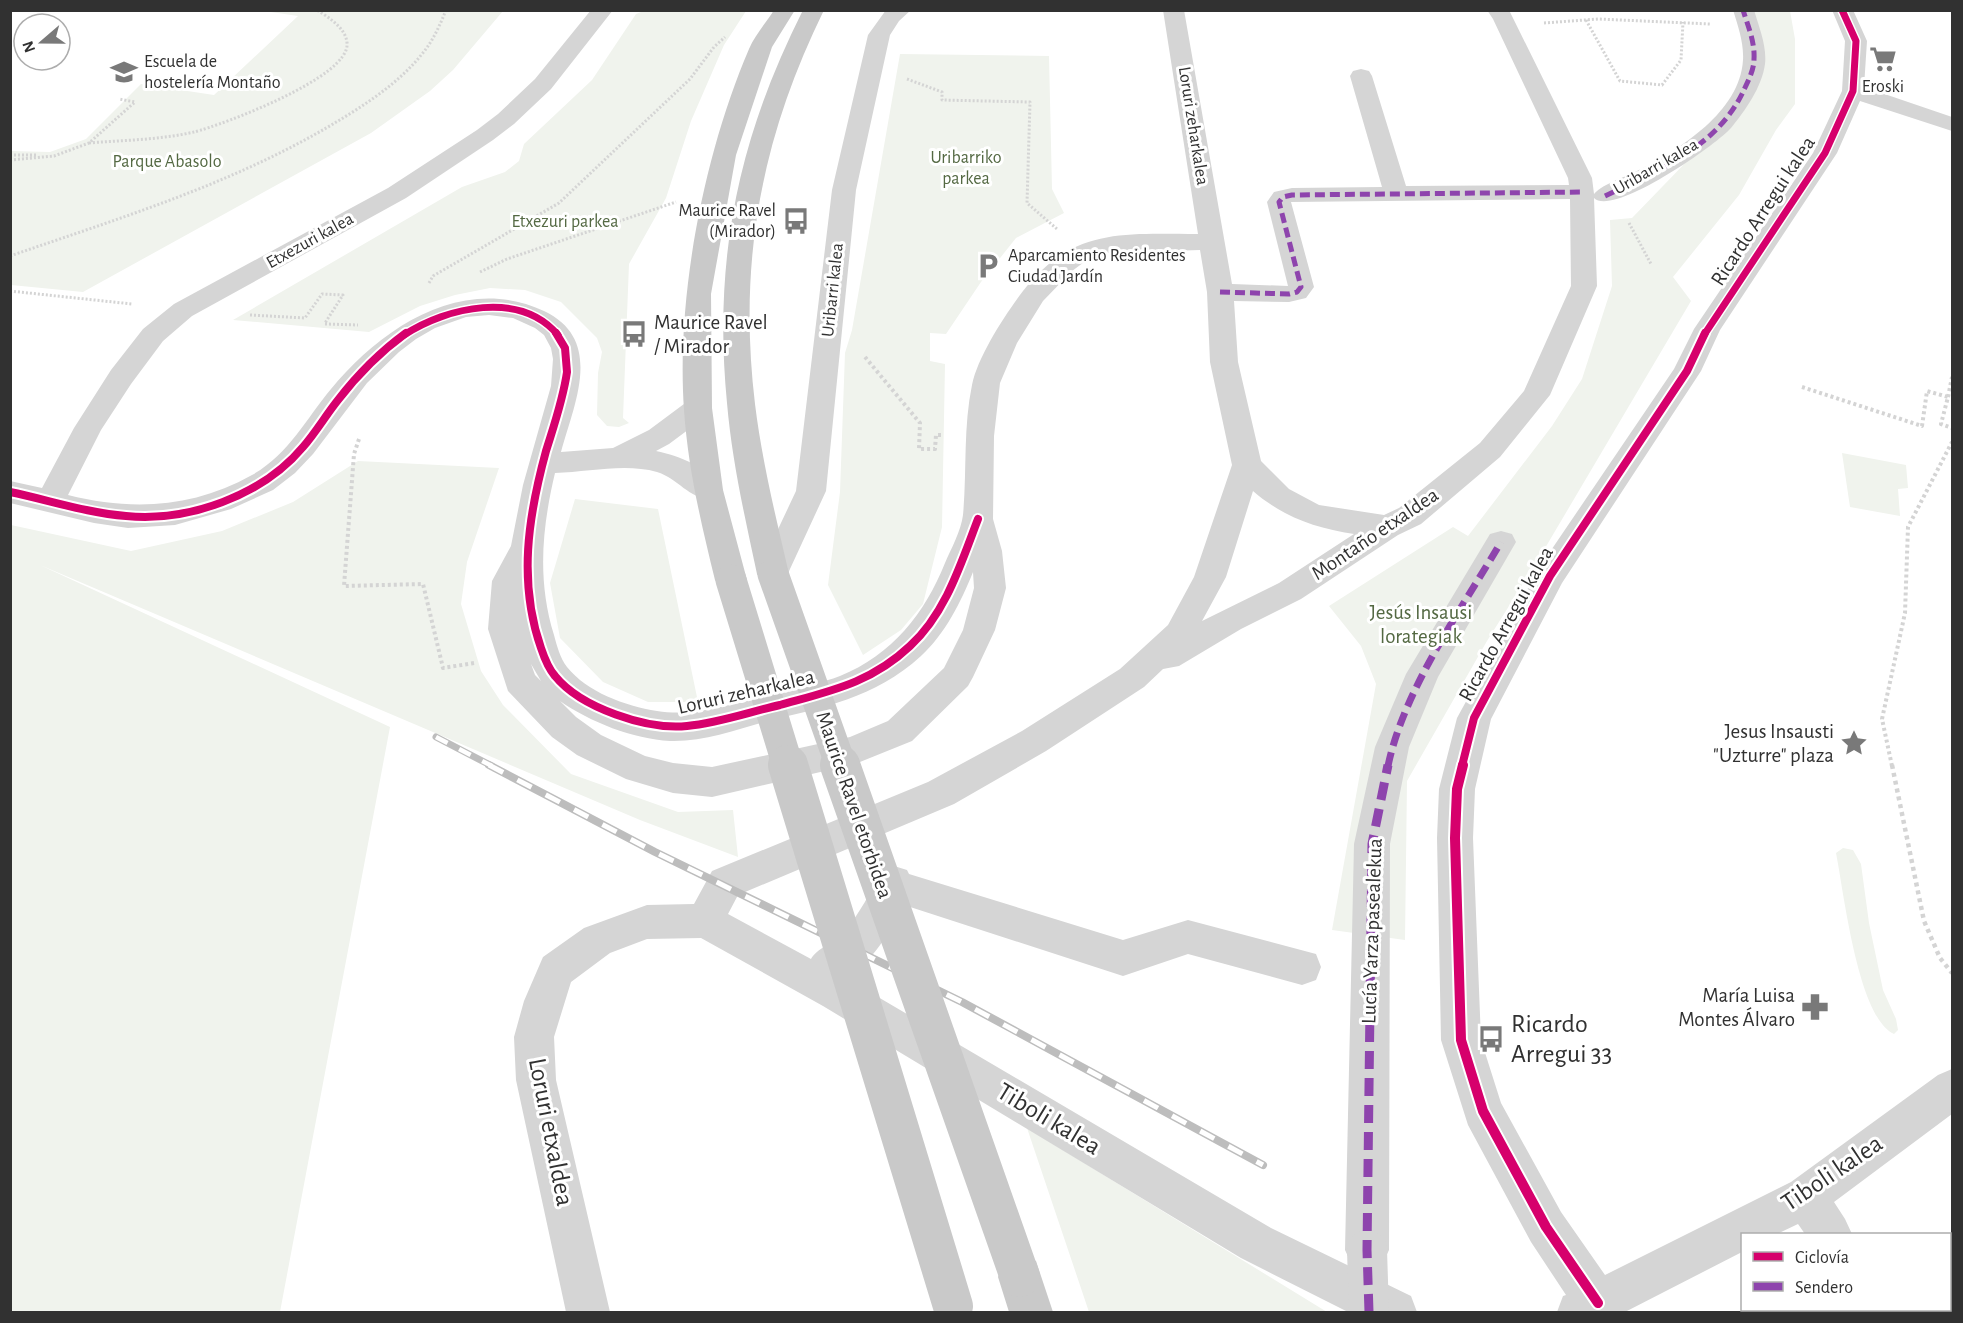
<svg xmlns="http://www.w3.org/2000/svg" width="1963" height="1323" viewBox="0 0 1963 1323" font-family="'Alegreya Sans',sans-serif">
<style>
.green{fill:#f0f3ed}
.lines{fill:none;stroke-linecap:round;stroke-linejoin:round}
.path-far2{stroke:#d4d4d4;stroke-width:3;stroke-dasharray:2 2;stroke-linecap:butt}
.path-far1{stroke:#d4d4d4;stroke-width:4;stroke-dasharray:3 3;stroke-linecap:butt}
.path{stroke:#d4d4d4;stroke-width:4.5;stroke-dasharray:4 4;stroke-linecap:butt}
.minor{fill:#d5d5d5;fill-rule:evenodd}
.major{fill:#c9c9c9;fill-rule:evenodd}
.rail-far1-casing{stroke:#bdbdbd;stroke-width:7}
.rail-casing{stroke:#bdbdbd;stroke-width:8}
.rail-far1{stroke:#fff;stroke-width:4.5;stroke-dasharray:13;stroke-linecap:butt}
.rail{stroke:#fff;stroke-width:5;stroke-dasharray:16;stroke-linecap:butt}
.minor-bridge{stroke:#d5d5d5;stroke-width:40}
.major-bridge-far1{stroke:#c9c9c9;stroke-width:31}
.major-bridge{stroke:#c9c9c9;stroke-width:40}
.quiet-far2{stroke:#8e44ad;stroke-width:5;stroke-dasharray:10 5;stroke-linecap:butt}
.quiet-far1{stroke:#8e44ad;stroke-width:7;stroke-dasharray:14 7;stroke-linecap:butt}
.quiet{stroke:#8e44ad;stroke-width:9;stroke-dasharray:18 9;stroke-linecap:butt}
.cycleway-far2-casing{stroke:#fff;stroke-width:10}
.cycleway-far1-casing{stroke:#fff;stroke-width:12}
.cycleway-casing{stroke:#fff;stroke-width:14}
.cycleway-far2{stroke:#d6006c;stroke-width:7}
.cycleway-far1{stroke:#d6006c;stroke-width:8}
.cycleway{stroke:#d6006c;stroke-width:10}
.labels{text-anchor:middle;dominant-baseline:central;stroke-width:6;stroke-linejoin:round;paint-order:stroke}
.far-poi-label{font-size:18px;fill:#313131;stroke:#fff;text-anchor:start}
.far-street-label{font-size:18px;fill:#313131;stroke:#fff}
.far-park-label{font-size:18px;fill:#546943;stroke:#fff}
.street-label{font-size:21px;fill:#313131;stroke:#fff}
.poi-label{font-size:21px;fill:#313131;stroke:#fff;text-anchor:end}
.park-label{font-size:21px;fill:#546943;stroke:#fff}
.near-poi-label{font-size:26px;fill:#313131;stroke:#fff;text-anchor:start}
.near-street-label{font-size:26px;fill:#313131;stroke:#fff}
</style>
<rect width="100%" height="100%" fill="#fff"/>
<!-- green -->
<path class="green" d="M646,10L746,11L724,45L691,121L666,198L629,264L623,418L629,423L619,427L607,426L597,415L598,373L602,352L597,338L561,302L525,290L490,288L455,295L420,306L369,332L233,320L462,187L505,172L519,161L524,144L592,80L636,14Z
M264,11H503L453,70L430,91L371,133L83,292L11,285V151L50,152L86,139L141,84L214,95L298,16Z
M1746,11H1790L1795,39V104L1776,130L1739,195L1673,277L1691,301L1538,560L1487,641L1407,781L1405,940L1332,930L1376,684L1361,646L1329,606L1453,527L1468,536L1552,426L1582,379L1612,286L1610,220L1632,218L1721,126L1747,82Z
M900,54L1049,56L1052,189L1064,213L1016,238L981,282L946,334L930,333V361L945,364L942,527L923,604L901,630L863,655L828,585L840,492L845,353L852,330Z
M1842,453L1906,465L1908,488L1898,489L1900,516L1850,507Z
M358,461L499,468L467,562L461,604L481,671L503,705L571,774L678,812L733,810L738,857L640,820L40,565L390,727L280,1312H11V525L131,551L222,531L293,502Z
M575,499L658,509L698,702H648L603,682L560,638L550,583Z
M1843,848L1853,850L1861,864L1869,923L1883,990L1896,1019L1898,1030L1894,1034C1858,1018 1844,893 1836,853Z
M1027,1128L1327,1312H1089Z"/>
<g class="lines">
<!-- path-far2 -->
<path class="path-far2" d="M1586,20L1620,81L1662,85L1681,60L1683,22
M1544,23L1598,19L1710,24
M907,79L942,92V100L1030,102L1027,203L1057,229
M89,143C124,140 160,140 194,132C222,125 351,77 347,43C346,28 328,17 317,10
M10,155H37
M10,160L54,156L89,143L135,102L119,99
M1629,223L1651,264
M10,256C120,218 232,184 333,124C365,105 399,83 422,54C433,41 440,25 446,10
M480,272L507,259L676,202
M429,283L433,276L559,203L690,79L714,47L725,37
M10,291L132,304
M250,315L305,318L322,294L343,295L325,323
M325,324L358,325"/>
<!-- path-far1 -->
<path class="path-far1" d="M865,357L920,423L919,449H935L936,435H941
M1802,387L1922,426L1927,391L1948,397L1941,424L1952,428
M1948,397L1952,377
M359,439L354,454L344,586L423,584L443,668L474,663
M1892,766L1882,719L1905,613L1908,527L1952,442"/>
<!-- path -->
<path class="path" d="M1892,765L1924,921L1940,958L1952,973"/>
<!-- minor -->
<path class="minor" d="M591,10H613L551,89L514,124L493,140L406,198L192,316L163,341L131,384L101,430L68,495C132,511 193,508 252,475C288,455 306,419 331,389C381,328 463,273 544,311C605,340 574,404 561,452L613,448L649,430L688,401L698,398L708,401L712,408L708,415L669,444L656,451C680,456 710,468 723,490L719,498C693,505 680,479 657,472C625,463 589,472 555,473C542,528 537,580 554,635C557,646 560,658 567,667C587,692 625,706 657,711C700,718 743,700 785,690C803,685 822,683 840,676C892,655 925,613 945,563C951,549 961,531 963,515C967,472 963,428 972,385C978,356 1005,315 1023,291C1073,227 1124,234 1198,234L1163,10H1184L1232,284L1288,286L1267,202L1274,192L1292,188L1382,187L1350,76L1353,71L1361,69L1369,71L1372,76L1406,186L1569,185L1568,178L1493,19L1487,10H1509L1592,178L1594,194C1604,183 1626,177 1639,170C1680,149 1740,112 1743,60C1744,43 1738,26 1733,10H1754C1759,27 1767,46 1765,64C1762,87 1745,111 1731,128C1715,146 1613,217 1594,198L1597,286L1550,395L1500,457L1421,524L1398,535L1301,599L1241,629L1179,666L1163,669L1144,687L1046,751L954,804L738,895L728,914L811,959C816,949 835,942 844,932C860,913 871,892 881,870L894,866L907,870L909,874L1123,940L1188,920L1316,954L1321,967L1316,980L1302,985L1188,954L1123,976L904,905C889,932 873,964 844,977L1271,1228L1411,1296L1417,1312H1348L1241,1258L823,1006L701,938L647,939L610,953L571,982L554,1037L556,1080L610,1312H566L516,1080L514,1037L524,1001L543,957L584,928L647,905L694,904L712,871L928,782L1022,731L1120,669L1168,625L1194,577L1232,465L1210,362L1207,292L1200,250L1106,253L1091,257L1072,271L1043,301L1017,343L1000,383L994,436L993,519L1002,551L1006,588L995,630L973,677L968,686L912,741L855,764L712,797L673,793L626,779L577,755L552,737L508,691L488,629L492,581L511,546L523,485L551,386L553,359L551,348L544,335L535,328L513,318L489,315L466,317L435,328L416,339L399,352L367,383L313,454L295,473L273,490L231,509L175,525L128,528L94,523L10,503V481L42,488L74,428L111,370L143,329L174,304L388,188L477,130L498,114L535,79ZM1570,199L1571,286L1524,391L1480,443L1399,508L1384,515L1319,505L1289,489L1261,461L1238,362L1234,301L1289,302L1306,298L1314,287L1291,202ZM1253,491C1283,517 1315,528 1354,534L1279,583L1202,621L1226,577ZM973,572L974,588L963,630L944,668L888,721L850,737L712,767L673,763L645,756L601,735L576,717L560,701C590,722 633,739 670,741C702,742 733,731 764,722C823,707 874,699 921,656C945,634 961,602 973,572ZM531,664L541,681L535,675Z
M886,10H911L899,21L890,35L856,190L826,491L784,582L773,586L762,582L757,574L796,491L832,190L868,35Z
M1832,10H1853L1867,41L1864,87L1952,117V131L1860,101L1837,153L1720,330L1701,371L1562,583L1491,719L1475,789L1473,838L1481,1040L1501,1103L1561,1212L1605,1275L1791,1182L1938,1075L1952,1069V1114L1834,1202L1845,1219L1852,1234H1805L1798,1224L1777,1234H1742V1252L1625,1312H1557L1563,1296L1566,1295L1531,1242L1468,1125L1441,1040L1437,838L1439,789L1457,718L1539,568L1674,369L1694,329L1813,153L1842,91L1845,41Z
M1501,531L1512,534L1516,542L1438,677L1409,747L1390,844L1389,1250L1382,1265L1367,1272L1352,1265L1345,1250L1354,844L1375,747L1406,674L1490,534Z
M1856,1310H1901L1902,1312H1857Z"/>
<!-- major -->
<path class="major" d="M774,10H795L772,47L736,155L711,294L712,408L723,490L747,580L742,588L731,592L720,588L715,580C701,523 688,468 684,410C676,296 704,154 749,49C755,35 766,23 774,10Z
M803,10H824C761,139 738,261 755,404C762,461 776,518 789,574L784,582L773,586L762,582L757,574C745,518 732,461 727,403C713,259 738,139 803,10Z
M1020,1255L1036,1261L1053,1312H1009L998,1277L1004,1261Z"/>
<defs>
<path id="rail-far1" d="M436,737L492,766"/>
<path id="rail" d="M489,765L655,852L962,1002L1263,1165"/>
</defs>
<!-- rail-far1 casing -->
<use href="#rail-far1" class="rail-far1-casing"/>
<!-- rail casing -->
<use href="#rail" class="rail-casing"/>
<!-- rail-far1 -->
<use href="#rail-far1" class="rail-far1"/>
<!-- rail -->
<use href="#rail" class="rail"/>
<!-- minor-bridge -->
<path class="minor-bridge" d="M1367,1250L1369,1312"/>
<!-- major-bridge-far1 -->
<path class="major-bridge-far1" d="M773,574L841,766
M731,580L788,766"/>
<!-- major-bridge -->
<path class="major-bridge" d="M788,765L953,1306
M840,765L1020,1277"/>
<!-- quiet-far2 -->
<path class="quiet-far2" d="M1605,196C1657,171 1715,148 1742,94C1747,83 1754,71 1754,59C1755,42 1748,26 1743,10
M1220,292L1289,294L1297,292L1301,287L1279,202L1283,197L1292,195L1582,192"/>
<!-- quiet-far1 -->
<path class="quiet-far1" d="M1388,766C1404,689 1461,610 1501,542"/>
<!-- quiet -->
<path class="quiet" d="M1369,1312L1367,1250L1372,844L1388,765"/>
<defs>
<path id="cycleway-far2" d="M404,335C447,307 520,290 558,335
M1704,335L1825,153L1853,91L1856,41L1842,10"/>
<path id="cycleway-far1" d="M556,333L565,348L567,372C563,400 554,425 546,451C528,517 518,582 541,648C544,657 548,668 555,676C581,708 647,730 687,726C719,723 749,712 780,705C830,691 871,683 910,646C946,613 961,563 978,519
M10,492C49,500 87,513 126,516C188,522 262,496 303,447C316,432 326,415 338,400C358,374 380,352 406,333
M1462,766L1474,718L1550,576L1687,371L1705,333"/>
<path id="cycleway" d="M1463,765L1457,789L1455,838L1461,1040L1483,1111L1546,1227L1598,1303"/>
</defs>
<!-- cycleway-far2 casing -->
<use href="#cycleway-far2" class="cycleway-far2-casing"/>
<!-- cycleway-far1 casing -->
<use href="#cycleway-far1" class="cycleway-far1-casing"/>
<!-- cycleway casing -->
<use href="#cycleway" class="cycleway-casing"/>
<!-- cycleway-far2 -->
<use href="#cycleway-far2" class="cycleway-far2"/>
<!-- cycleway-far1 -->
<use href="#cycleway-far1" class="cycleway-far1"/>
<!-- cycleway -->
<use href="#cycleway" class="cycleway"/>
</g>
<!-- icons -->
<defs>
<symbol id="supermarket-bare" viewBox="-9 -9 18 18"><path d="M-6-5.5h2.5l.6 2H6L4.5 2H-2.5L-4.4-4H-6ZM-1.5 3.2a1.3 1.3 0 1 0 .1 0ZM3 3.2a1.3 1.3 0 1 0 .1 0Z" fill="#797979" stroke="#fff" stroke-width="2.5" paint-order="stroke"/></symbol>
<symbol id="university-bare" viewBox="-9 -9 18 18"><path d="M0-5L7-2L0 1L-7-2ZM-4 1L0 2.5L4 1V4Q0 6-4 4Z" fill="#797979" stroke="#fff" stroke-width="2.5" paint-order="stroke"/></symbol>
<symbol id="bus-bare" viewBox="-9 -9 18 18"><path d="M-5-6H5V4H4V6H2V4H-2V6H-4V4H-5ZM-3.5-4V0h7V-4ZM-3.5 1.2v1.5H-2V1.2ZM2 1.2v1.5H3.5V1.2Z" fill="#797979" stroke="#fff" stroke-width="2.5" paint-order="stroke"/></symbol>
<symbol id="parking-bare" viewBox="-9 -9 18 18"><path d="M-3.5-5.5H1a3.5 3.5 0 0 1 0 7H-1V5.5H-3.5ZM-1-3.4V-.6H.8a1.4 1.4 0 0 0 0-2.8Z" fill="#797979" stroke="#fff" stroke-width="2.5" paint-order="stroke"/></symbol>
<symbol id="sight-bare" viewBox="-9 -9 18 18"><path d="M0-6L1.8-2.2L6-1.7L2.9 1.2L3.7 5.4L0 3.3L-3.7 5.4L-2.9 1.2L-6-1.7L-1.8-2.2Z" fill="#797979" stroke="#fff" stroke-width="2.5" paint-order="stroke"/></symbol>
<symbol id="pharmacy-bare" viewBox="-9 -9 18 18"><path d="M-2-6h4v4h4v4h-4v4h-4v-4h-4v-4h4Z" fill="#797979" stroke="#fff" stroke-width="2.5" paint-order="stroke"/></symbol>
</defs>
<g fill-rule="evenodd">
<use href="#supermarket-bare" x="1864" y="40" width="38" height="38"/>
<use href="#university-bare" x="105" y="53" width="38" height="38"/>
<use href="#bus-bare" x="777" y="202" width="38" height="38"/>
<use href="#parking-bare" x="969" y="247" width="38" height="38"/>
<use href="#bus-bare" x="615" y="315" width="38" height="38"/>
<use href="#sight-bare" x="1835" y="724" width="38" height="38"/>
<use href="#pharmacy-bare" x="1796" y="988" width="38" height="38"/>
<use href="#bus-bare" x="1472" y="1020" width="38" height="38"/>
</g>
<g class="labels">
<!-- far-poi labels -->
<g class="far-poi-label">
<text x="144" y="62">Escuela de<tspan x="144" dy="21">hostelería Montaño</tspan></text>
<text x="1883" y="87" text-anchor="middle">Eroski</text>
<text x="776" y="211" text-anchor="end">Maurice Ravel<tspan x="776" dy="21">(Mirador)</tspan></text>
<text x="1008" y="256">Aparcamiento Residentes<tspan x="1008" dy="21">Ciudad Jardín</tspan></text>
</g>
<!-- far-street labels -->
<g class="far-street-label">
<text transform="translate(1193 126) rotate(81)">Loruri zeharkalea</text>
<text transform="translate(1656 167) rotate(-30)">Uribarri kalea</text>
<text transform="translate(310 241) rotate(-29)">Etxezuri kalea</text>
<text transform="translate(833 290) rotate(-84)">Uribarri kalea</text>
</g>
<!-- far-park labels -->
<g class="far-park-label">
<text x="966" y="158">Uribarriko<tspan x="966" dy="21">parkea</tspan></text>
<text x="167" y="162">Parque Abasolo</text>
<text x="565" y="222">Etxezuri parkea</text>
</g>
<!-- street labels -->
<g class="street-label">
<text transform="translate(1763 211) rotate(-57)">Ricardo Arregui kalea</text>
<text transform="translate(1375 534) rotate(-34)">Montaño etxaldea</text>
<text transform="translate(1506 624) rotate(-61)">Ricardo Arregui kalea</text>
<text transform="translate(746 692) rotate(-13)">Loruri zeharkalea</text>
<text transform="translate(854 805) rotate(71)">Maurice Ravel etorbidea</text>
<text transform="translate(1372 931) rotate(-88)">Lucía Yarza pasealekua</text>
</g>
<!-- poi labels -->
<g class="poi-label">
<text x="654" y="322" text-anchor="start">Maurice Ravel<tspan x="654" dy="24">/ Mirador</tspan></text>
<text x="1834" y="731">Jesus Insausti<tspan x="1834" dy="24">"Uzturre" plaza</tspan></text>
<text x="1795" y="995">María Luisa<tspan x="1795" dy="24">Montes Álvaro</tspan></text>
</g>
<!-- park labels -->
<g class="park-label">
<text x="1421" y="612">Jesús Insausi<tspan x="1421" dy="24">lorategiak</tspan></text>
</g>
<!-- near-poi labels -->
<g class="near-poi-label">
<text x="1511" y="1024">Ricardo<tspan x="1511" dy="30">Arregui 33</tspan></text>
</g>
<!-- near-street labels -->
<g class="near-street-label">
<text transform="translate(1049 1119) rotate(31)">Tiboli kalea</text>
<text transform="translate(551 1132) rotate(79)">Loruri etxaldea</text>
<text transform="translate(1832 1173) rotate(-34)">Tiboli kalea</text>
</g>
</g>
<!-- border -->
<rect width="1963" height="1323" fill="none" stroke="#313131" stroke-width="24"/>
<!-- legend -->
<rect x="1741" y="1233" width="210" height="78" fill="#ffffff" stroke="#adadad" stroke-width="1.5"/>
<rect x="1753" y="1252" width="30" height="9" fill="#d6006c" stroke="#adadad" stroke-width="1.5"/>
<text x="1795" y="1263" font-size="18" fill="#313131">Ciclovía</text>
<rect x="1753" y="1282" width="30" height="9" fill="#8e44ad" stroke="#adadad" stroke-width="1.5"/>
<text x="1795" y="1293" font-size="18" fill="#313131">Sendero</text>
<!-- north arrow -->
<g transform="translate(42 42) rotate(250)"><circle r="28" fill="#ffffff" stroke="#adadad" stroke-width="1.5"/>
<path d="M0-4.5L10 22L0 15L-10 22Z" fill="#797979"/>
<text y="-9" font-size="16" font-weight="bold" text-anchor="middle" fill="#313131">N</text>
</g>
</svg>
